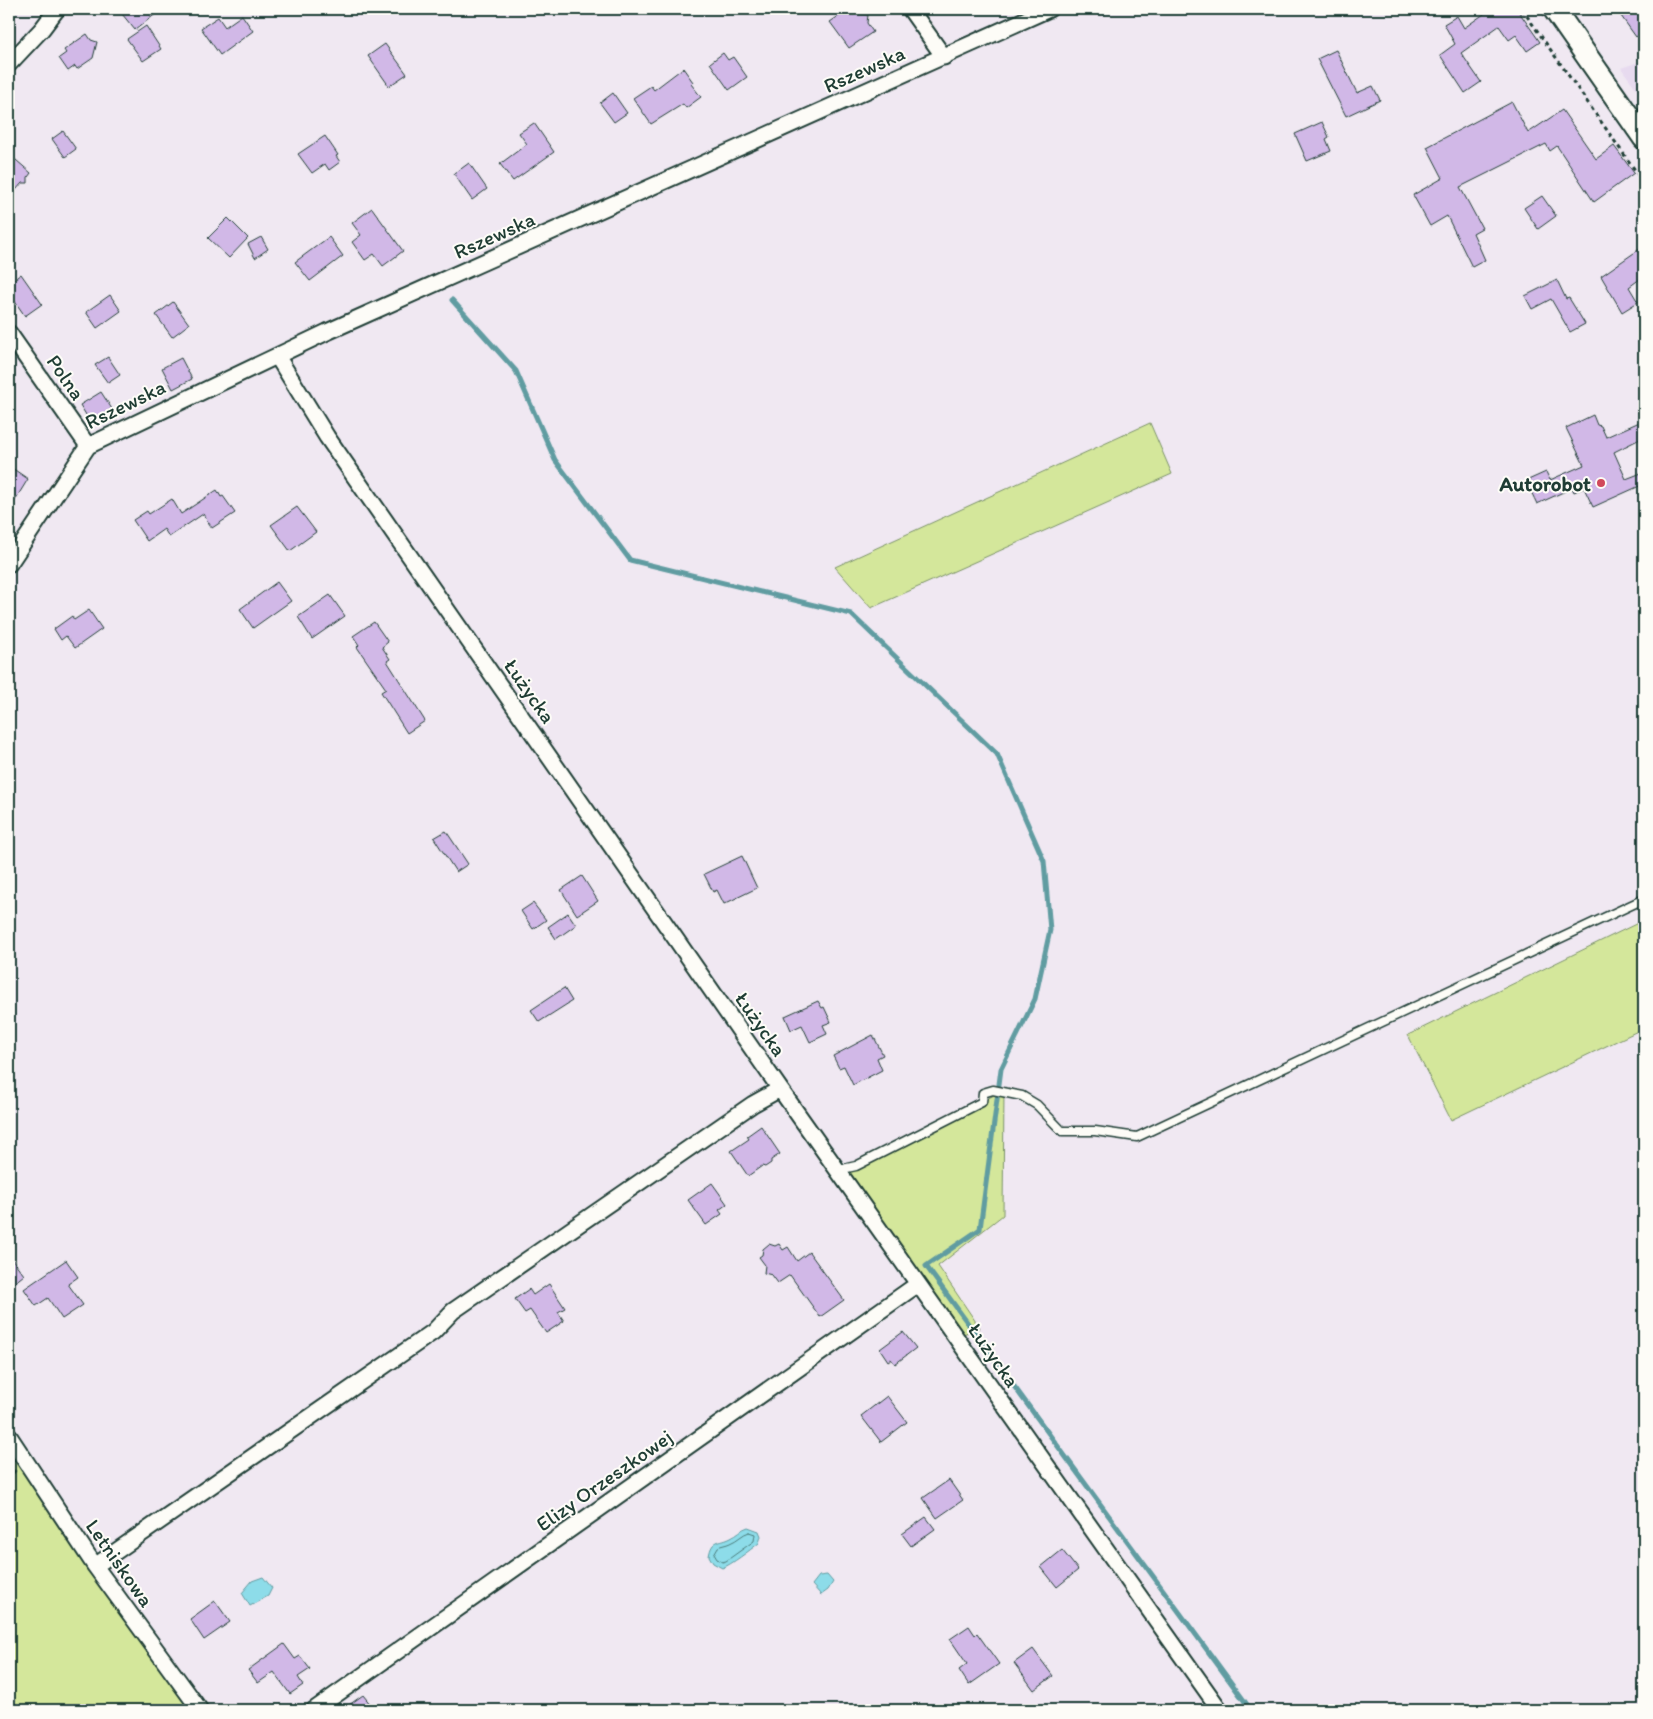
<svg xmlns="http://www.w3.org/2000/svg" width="1653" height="1719" viewBox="0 0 1653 1719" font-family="Itim,sans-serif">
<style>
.built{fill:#e7daef}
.green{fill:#d4e79b;stroke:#7a9268}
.water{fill:#8ddce9;stroke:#619ca1}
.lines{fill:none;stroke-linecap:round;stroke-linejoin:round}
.shore{stroke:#4b7d7c;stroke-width:1}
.stream{stroke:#619ca1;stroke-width:5}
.building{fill:#d1b8e7;stroke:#1f3d34}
.service-casing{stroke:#1f3d34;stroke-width:11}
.minor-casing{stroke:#1f3d34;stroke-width:19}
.secondary-casing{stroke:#1f3d34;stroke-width:25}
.path{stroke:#1f3d34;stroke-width:3;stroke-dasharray:4 4;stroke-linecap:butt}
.service{stroke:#fdfcf7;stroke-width:8}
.minor{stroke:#fdfcf7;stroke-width:15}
.secondary{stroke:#fdfcf7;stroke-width:21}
.poi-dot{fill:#d1495b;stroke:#fdfcf7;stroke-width:2}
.labels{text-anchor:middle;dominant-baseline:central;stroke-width:4;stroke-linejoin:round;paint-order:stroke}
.street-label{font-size:21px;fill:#1f3d34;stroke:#fdfcf7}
.poi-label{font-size:21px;font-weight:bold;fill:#1f3d34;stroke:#fdfcf7;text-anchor:end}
</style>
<rect width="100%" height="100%" fill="#f0e8f2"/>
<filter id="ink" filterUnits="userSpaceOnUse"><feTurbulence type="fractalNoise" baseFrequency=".02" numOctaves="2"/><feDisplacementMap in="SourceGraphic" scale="10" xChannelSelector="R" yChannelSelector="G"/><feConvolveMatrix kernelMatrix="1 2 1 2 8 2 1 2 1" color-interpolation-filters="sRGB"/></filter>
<g filter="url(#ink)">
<!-- built -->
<path class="built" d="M1644,60V99L1621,68Z"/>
<!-- green -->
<path class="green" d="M1150,423L1172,474L871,608L835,567Z
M1644,920V1028L1451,1120L1408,1035Z
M1004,1090L1003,1215L938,1266L980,1328L963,1334L846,1171Z
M9,1450C67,1539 128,1625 191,1710H9Z"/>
<!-- water -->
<path class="water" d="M748,1527L759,1531L761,1536L759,1543C750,1550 731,1565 722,1568L713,1563L709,1556C712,1538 720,1543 731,1537C738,1534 741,1529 748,1527Z
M827,1575L833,1582L828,1590L821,1595L812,1585L819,1576Z
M263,1577L272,1588L268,1596L250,1606L242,1593L252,1581Z"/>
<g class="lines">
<!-- shore -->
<path class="shore" d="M749,1532L755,1534L754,1541L726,1561L722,1562L717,1559L714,1554L718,1547C722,1545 726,1545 730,1543C738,1540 742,1534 749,1532Z"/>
<!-- stream -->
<path class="stream" d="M452,300L516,371L555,460L630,560L851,614L997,754L1044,861L1050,930L1035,999L1001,1069L980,1229L926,1266L1251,1710"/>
</g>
<!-- building -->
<path class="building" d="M118,9H162L135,30Z
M849,9L853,15L859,11L861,14L868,15L867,23L873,32L849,48L830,22Z
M1491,9H1517L1540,42L1527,51L1516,35L1509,40L1499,26L1461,53L1481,82L1465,93L1440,55L1455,44L1444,24L1457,16L1464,28Z
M1616,9H1644V31L1636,37Z
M242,15L253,31L220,55L201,28L218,17L225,27Z
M146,26L161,49L143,61L127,39Z
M87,34L91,40L97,42L93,58L77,69L75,66L68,71L59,58L66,53L64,50Z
M385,44L407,74L389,86L368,56Z
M1336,50L1357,93L1373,86L1380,100L1346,116L1317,59Z
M723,53L728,60L733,57L747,77L729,90L710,63Z
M683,68L693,82L691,84L701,97L686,108L683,104L651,124L633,98L651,86L654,90Z
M613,93L627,113L614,122L600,103Z
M1512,102L1528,133L1562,110L1596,159L1614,146L1634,173L1594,202L1557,146L1550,151L1546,144L1460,187L1482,228L1473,233L1485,260L1472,267L1447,216L1430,226L1413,195L1443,178L1427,147Z
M1322,122L1329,137L1326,139L1331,151L1307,161L1295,134Z
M534,123L554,152L513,181L500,164L527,144L519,133Z
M63,131L76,149L65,157L52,139Z
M325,136L338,155L336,156L340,162L329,170L325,164L312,173L298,154Z
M9,154L31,173L28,177V183H22L16,190L9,184Z
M469,163L487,189L472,200L454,174Z
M1542,196L1556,216L1538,229L1524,208Z
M372,208L403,251L383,266L374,254L365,260L352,242L361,235L352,223Z
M228,218L248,238L229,258L208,238Z
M261,237L268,249L255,258L248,244Z
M329,237L343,256L310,281L295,262Z
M1644,246V276L1629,287L1638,302L1622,312L1601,276Z
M21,274L42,304L25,316L9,293V283Z
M1557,280L1566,299L1569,298L1585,324L1570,332L1551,299L1532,309L1525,296Z
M110,295L121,311L97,328L86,312Z
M173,302L189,324L172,337L156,315Z
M108,357L120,375L108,383L95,365Z
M181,358L192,379L173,389L162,368Z
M101,392L112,409L91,423L80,405Z
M1593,415L1597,425L1601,426L1606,437L1644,420V437L1614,452L1626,479L1644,472V484L1593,507L1584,488L1574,492L1572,488L1537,504L1526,481L1546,472L1550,480L1584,465L1566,428Z
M9,466L28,479L9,510Z
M217,490L221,497L223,496L235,513L212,528L203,514L169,537L164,529L147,541L133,520L147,511L149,514L172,499L181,514Z
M297,507L316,532L290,551L271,525Z
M277,582L291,601L253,628L240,609Z
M330,595L345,616L312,639L298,617Z
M89,610L102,629L75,648L66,636L61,640L54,629L72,616L74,620Z
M374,622L388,642L382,647L390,659L387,661L425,721L407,733L381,692L386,689L357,647L359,645L353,636Z
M446,831L468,864L456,872L434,838Z
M742,856L757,888L724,904L717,890L713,892L704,874Z
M582,876L598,901L577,915L561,890Z
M533,903L546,920L533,929L521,911Z
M568,913L576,925L556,939L548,927Z
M564,988L572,1001L539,1022L531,1010Z
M818,1001L822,1008L824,1007L831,1022L823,1025L827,1034L810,1042L802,1025L791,1030L785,1016Z
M873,1035L883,1055L877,1058L882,1070L853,1085L844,1066L839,1068L833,1056Z
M761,1126L780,1154L771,1160V1163L765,1167L762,1166L748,1176L731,1151L749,1139L747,1136Z
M712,1183L727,1204L719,1210L722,1214L706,1225L688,1200Z
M769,1244L775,1246L779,1244L783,1250L788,1247L797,1261L809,1252L844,1300L820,1317L790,1275L778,1283L772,1275L764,1273L765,1265L759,1257L762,1255L763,1249Z
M9,1255L24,1275L9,1287Z
M66,1260L78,1277L68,1284L83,1305L62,1319L48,1298L36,1306L24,1289Z
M549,1284L565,1308L558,1312L564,1321L546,1333L530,1310L525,1313L515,1299L529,1289L533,1295Z
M903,1332L916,1348L895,1364L891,1359L888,1361L880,1349Z
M887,1396L907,1422L881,1442L861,1416Z
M949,1480L963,1500L937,1518L923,1498Z
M926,1517L935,1529L911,1546L902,1534Z
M1062,1550L1078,1570L1057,1587L1041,1567Z
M215,1601L230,1622L204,1640L190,1619Z
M969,1626L975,1635L977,1633L999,1664L969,1685L959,1670L967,1664L950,1639Z
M284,1644L295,1659L300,1656L310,1669L298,1677L303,1685L290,1694L274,1672L258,1683L248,1670Z
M1033,1649L1053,1676L1034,1690L1014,1663Z
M363,1695L375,1710H342Z"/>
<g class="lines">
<defs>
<path id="service" d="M838,1170L856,1166L982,1102L983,1093L993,1090L1022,1096L1037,1105L1062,1131H1095L1137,1137L1644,899"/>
<path id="minor" d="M910,9L944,57
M9,64L42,29L57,9
M9,333L88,446
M277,356L327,437L780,1089L1220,1710
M9,564L88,446L327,332L1049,9
M9,1436L95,1566L200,1710
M95,1566L433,1332L453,1311L753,1104L780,1089
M314,1710L918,1284"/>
<path id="secondary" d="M1554,9L1644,138"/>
</defs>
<!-- service casing -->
<use href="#service" class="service-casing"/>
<!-- minor casing -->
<use href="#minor" class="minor-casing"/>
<!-- secondary casing -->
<use href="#secondary" class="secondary-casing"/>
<!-- path -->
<path class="path" d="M1522,9L1644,183
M9,1480L15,1470"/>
<!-- service -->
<use href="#service" class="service"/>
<!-- minor -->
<use href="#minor" class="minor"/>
<!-- secondary -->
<use href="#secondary" class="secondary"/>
</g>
</g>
<!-- markers -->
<circle class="poi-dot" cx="1601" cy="483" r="5"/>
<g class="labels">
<!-- street labels -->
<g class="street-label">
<text transform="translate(864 69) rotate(-24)">Rszewska</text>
<text transform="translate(494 235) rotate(-24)">Rszewska</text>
<text transform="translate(66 377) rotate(55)">Polna</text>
<text transform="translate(125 404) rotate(-26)">Rszewska</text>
<text transform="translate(530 691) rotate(55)">Łużycka</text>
<text transform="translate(761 1024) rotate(55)">Łużycka</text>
<text transform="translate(994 1355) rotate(55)">Łużycka</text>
<text transform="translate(604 1480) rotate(-35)">Elizy Orzeszkowej</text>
<text transform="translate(120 1563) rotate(55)">Letniskowa</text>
</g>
<!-- poi labels -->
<g class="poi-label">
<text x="1591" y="483">Autorobot</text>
</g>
</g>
<!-- margin -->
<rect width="1653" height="1719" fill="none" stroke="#fdfcf7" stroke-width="30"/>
<rect x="15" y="15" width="1623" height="1689" fill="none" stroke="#1f3d34" stroke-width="2" filter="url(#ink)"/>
</svg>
